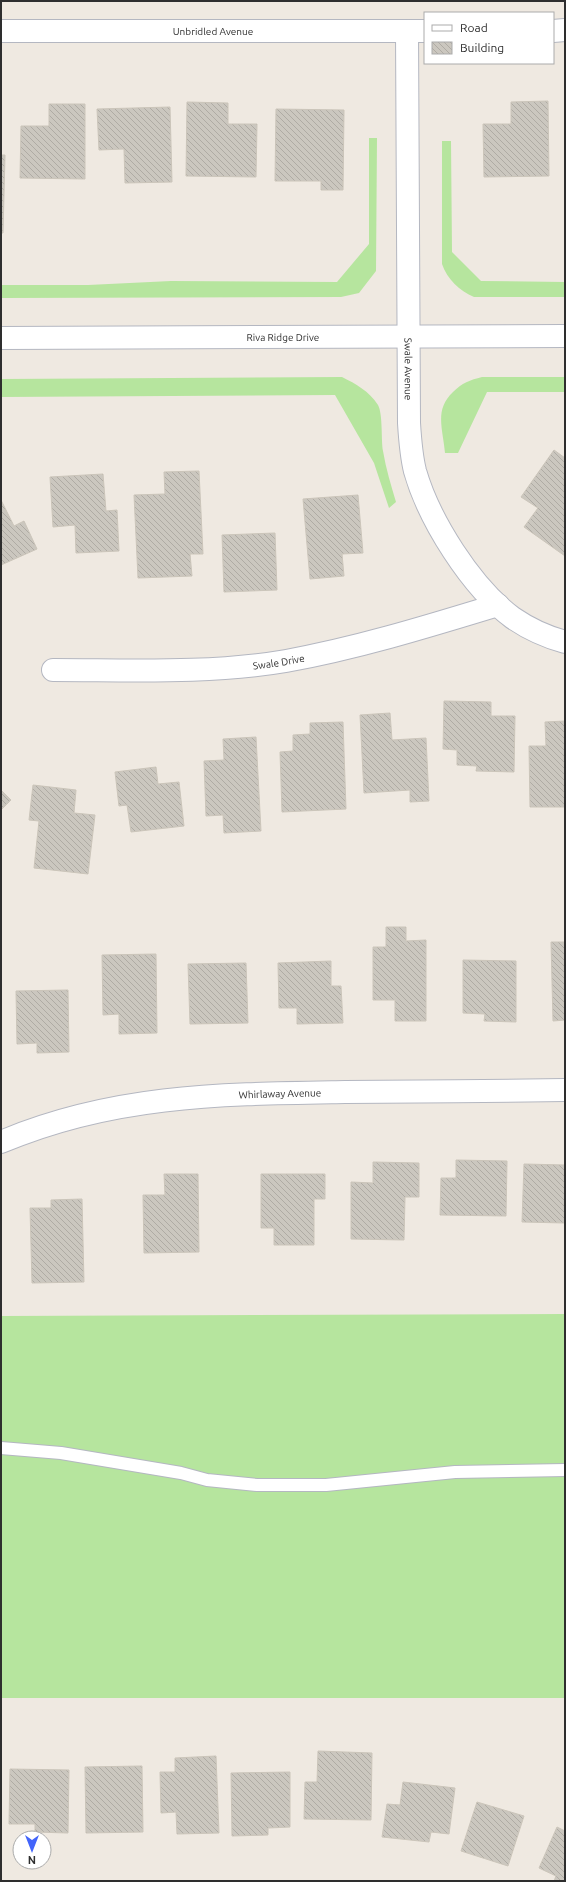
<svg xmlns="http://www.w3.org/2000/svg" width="566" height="1882" viewBox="0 0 566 1882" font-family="Ubuntu,sans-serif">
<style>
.grass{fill:#b6e59e}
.building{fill:url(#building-back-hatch);stroke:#cbc5ba}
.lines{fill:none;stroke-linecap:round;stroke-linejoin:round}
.service-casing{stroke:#b4b7c1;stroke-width:14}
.minor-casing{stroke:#b4b7c1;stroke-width:24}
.tertiary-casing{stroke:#b4b7c1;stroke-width:24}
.service{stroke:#fff;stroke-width:12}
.minor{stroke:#fff;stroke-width:22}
.tertiary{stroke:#fff;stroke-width:22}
.labels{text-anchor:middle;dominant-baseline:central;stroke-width:3.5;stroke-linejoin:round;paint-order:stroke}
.street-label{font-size:10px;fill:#2e2e2e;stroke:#fff}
</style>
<defs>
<pattern id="building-back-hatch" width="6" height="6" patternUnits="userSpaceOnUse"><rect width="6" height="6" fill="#cbc7bf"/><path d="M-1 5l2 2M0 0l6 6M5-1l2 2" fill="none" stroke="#afaba4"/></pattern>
</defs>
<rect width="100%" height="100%" fill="#efe9e1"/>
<!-- grass -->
<path class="grass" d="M369,138H377L376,271L359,293L341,297L1,298V285H88L171,281L337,282L369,244Z
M442,141H451L452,252L481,281L565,282V297H474C460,291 447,279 442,264Z
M342,377C356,384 369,391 378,405C383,414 381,440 383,451C386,469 391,485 396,502L389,508L374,463L335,395L1,397V379Z
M482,377H565V392H487L458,453H445C443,429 434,410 453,392C462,383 470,380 482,377Z
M565,1314V1698H1V1316Z"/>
<!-- building -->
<path class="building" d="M548,101L549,176L484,177L483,124H511V102Z
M187,102L228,103V124H257L256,177L186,176Z
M49,104H85V179L20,178L21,126H49Z
M170,107L172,182L125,183L124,149L99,150L97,109Z
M276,109L344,110L343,190H321V181H275Z
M1,155H5L3,233H1Z
M554,450L565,458V556L524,527L538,508L521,497Z
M199,471L203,554H190L192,576L138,578L134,495L165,494L164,472Z
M103,474L106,511L117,510L119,551L76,553L75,525L53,527L50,477Z
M358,495L363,553L342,554L344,576L310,579L303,499Z
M1,500L14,526L24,521L37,549L1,565Z
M275,533L277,590L224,592L222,535Z
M444,701L491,702V716H515L514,772L476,771L477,766L457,765V750L443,749Z
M390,713L392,740L426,738L429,801L410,802V790L364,793L360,715Z
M565,721V807H530L529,746H546L545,722Z
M343,722L346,809L282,812L280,752L293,751V735L310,734V723Z
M256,737L261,831L224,833L223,815L206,816L204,761L224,760L223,739Z
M156,767L158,784L179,782L184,826L131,832L127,805L119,806L115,772Z
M33,785L76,790L74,813L95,815L88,874L34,868L39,821L29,820Z
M1,790L11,800L1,810Z
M386,927H406V941L426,940V1021H395V1000H373V947H386Z
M551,942H565V1020L553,1021Z
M156,954L157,1033L119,1034V1014L103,1015L102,955Z
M463,960L516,961V1022L484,1021L485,1014L463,1013Z
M331,961V986H341L343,1023L297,1024V1008H279L278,963Z
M246,963L248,1023L190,1024L188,964Z
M68,990L69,1052L37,1053V1043L17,1044L16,991Z
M456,1160L507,1161L506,1216L440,1215L441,1178H456Z
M373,1162L419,1163V1197H405L404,1240L351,1239V1182L373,1183Z
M524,1164L565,1165V1223L522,1222Z
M164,1174H198L199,1252L144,1253L143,1195H165Z
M261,1174H325V1199H314V1245H274V1228H261Z
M82,1199L84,1282L32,1283L30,1208H51V1200Z
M318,1751L372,1753L371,1820L304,1819L305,1782H317Z
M216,1756L219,1833L177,1834L176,1812L161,1813L160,1772H175V1758Z
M142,1766L143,1832L86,1833L85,1767Z
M10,1769L69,1770L68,1833L35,1832V1824H9Z
M290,1772V1827L268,1828V1835L232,1836L231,1773Z
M403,1782L455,1788L449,1834L431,1832L429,1842L382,1837L387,1804L400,1805Z
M477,1802L524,1816L508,1866L461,1851Z
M557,1827L565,1831V1881H554L556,1876L539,1868Z"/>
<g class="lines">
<defs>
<path id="service" d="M1,1448L61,1453L181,1473L207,1480L257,1485H326L455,1472L565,1470"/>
<g id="minor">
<path id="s1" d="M1,31H425"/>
<path id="s2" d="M407,31L409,423C410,439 411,455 415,471C429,520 471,587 513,618C529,629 547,637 565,642"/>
<path d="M553,31L565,30"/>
<path id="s3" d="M53,670C130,670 210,674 286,661C358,648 429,626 498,605"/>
<path id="s4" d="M1,1142C114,1094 225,1094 345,1092C418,1092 492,1091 565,1090"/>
</g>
<g id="tertiary">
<path id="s5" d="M1,338L565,336"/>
</g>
</defs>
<!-- service casing -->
<use href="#service" class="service-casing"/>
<!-- minor casing -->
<use href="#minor" class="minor-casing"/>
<!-- tertiary casing -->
<use href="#tertiary" class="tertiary-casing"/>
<!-- service -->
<use href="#service" class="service"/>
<!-- minor -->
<use href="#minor" class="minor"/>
<!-- tertiary -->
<use href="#tertiary" class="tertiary"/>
</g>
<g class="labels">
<!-- street labels -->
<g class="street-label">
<text stroke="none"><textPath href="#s1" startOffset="212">Unbridled Avenue</textPath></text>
<text stroke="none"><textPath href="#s5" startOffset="282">Riva Ridge Drive</textPath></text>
<text stroke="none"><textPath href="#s2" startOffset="338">Swale Avenue</textPath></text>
<text stroke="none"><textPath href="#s3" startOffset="226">Swale Drive</textPath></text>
<text stroke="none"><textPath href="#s4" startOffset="285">Whirlaway Avenue</textPath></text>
</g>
</g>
<!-- border -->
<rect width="566" height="1882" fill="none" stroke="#2e2e2e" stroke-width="4"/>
<!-- legend -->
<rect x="424" y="12" width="130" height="52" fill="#ffffff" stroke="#ababab"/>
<rect x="432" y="25" width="20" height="6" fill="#ffffff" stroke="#ababab"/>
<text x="460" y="32" font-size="12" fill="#2e2e2e">Road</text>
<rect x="432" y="42" width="20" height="12" fill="url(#building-back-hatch)" stroke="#ababab"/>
<text x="460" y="52" font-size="12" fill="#2e2e2e">Building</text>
<!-- north arrow -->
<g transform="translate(32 1850) rotate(180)"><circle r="19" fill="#ffffff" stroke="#ababab"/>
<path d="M0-3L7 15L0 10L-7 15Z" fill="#4264fb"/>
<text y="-6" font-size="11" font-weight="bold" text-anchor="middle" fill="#2e2e2e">N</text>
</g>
</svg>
